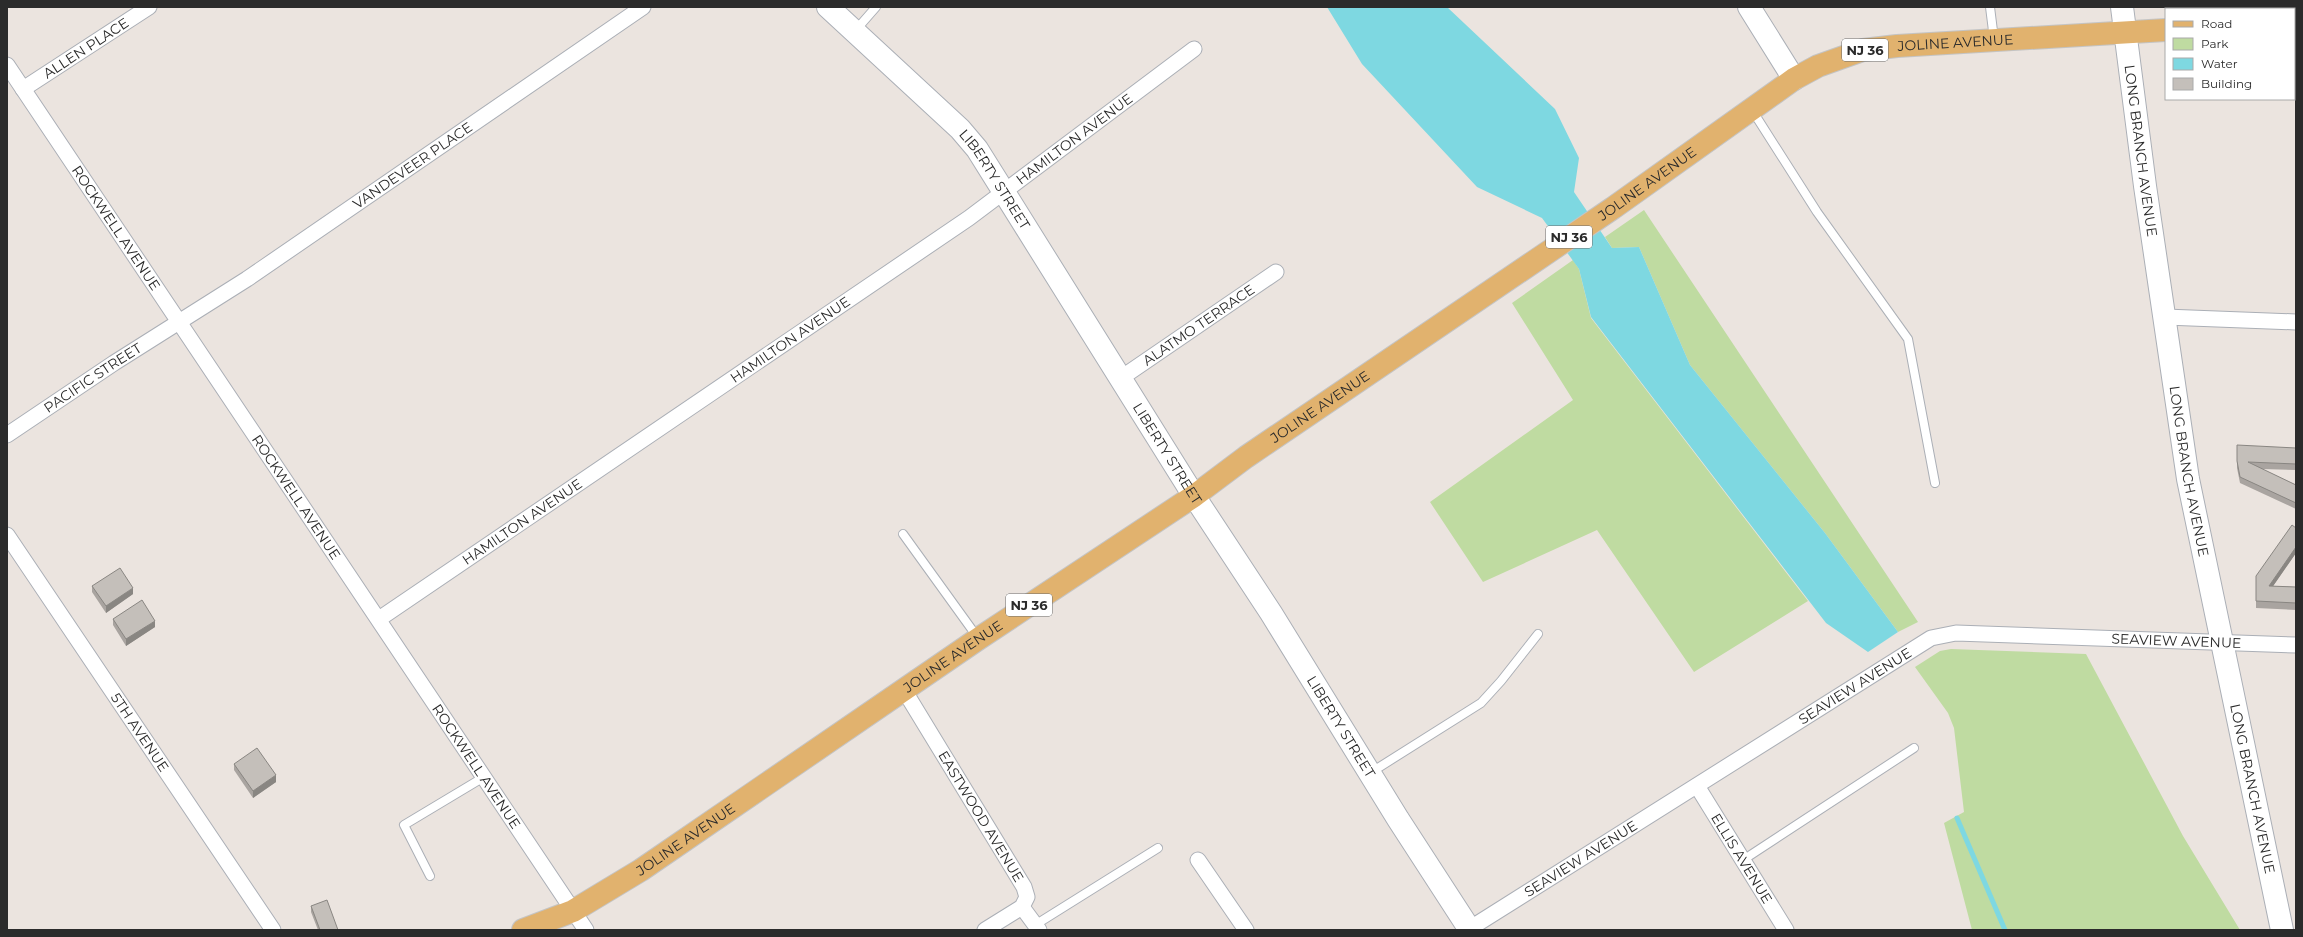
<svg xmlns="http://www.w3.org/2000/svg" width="2303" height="937" viewBox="0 0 2303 937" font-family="Montserrat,sans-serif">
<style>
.green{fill:#bfdba1}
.water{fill:#7ed8e1}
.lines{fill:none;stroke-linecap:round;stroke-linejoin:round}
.stream{stroke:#7ed8e1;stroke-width:5}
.lane-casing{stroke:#abafb6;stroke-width:10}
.street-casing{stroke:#abafb6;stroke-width:17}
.secondary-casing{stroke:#abafb6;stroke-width:24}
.primary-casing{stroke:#c4c4c4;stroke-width:24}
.lane{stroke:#fff;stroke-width:8}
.street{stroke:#fff;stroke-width:15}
.secondary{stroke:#fff;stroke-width:22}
.primary{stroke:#e1b26e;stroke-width:22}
.wall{fill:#a9a4a0}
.shaded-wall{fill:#898682}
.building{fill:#c4bfba;stroke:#898682}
.labels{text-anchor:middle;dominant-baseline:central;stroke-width:4;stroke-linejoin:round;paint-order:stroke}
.shield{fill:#fff;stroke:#6b6b6b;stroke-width:1}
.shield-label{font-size:13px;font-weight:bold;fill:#2b2b2b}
.street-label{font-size:14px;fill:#2b2b2b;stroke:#fff}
</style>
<rect width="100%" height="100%" fill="#ebe4df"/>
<!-- green -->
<path class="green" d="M1644,210L1918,622L1898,632L1825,533L1690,365L1639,247L1612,248L1605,237Z
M1573,260L1579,269L1591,318L1808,601L1694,672L1597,530L1483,582L1430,502L1573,400L1512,303Z
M1951,649L2086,654L2183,836L2240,930H1972L1944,823L1964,812L1954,728L1948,713L1915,667L1940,651Z"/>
<!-- water -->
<path class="water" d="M1327,7H1447L1555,109L1579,158L1574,192L1612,248L1639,247L1690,365L1825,533L1898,632L1868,652L1826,623L1591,317L1579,269L1542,218L1477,187L1362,64Z"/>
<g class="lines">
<!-- stream -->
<path class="stream" d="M1957,818L2005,930"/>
<defs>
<path id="lane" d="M1990,7L1994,39
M2256,7V9
M855,31L876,7
M1752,110L1817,212L1908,339L1935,483
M903,534L978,638
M1370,773L1481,703L1501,681L1538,634
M1743,860L1914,748
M430,876L404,825L484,777
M1035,925L1158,848"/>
<g id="street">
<path id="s1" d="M7,65L586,930"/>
<path id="s2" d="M23,89L149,7"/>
<path d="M2165,317L2296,322"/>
<path id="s3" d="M1121,378L1276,272"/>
<path id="s4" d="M7,435L114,363L247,279L643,7"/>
<path id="s5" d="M7,535L273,930"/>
<path id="s6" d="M379,619L969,218L1194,49"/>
<path id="s7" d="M904,690L1024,887L1027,897L1022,907L985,930"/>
<path id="s8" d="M1697,786L1786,930"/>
<path d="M1198,860L1246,930"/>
<path d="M1022,907L1039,930"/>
<path id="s9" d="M1469,929L1931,638L1956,633L2296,645"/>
</g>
<g id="secondary">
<path id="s10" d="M828,7L960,129L977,149L1194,496L1271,613L1398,819L1470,930"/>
<path d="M1749,7L1794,79"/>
<path id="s11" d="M2122,7L2145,186L2188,479L2282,930"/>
</g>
<g id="primary">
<path d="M2294,23H2296"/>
<path id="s12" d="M523,930L573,911L641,870L978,639L1194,496L1246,457L1613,208L1794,79L1818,66L1863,50L1897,46L2166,30"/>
</g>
</defs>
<!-- lane casing -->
<use href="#lane" class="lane-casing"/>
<!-- street casing -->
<use href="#street" class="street-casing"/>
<!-- secondary casing -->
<use href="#secondary" class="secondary-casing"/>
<!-- primary casing -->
<use href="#primary" class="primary-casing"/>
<!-- lane -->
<use href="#lane" class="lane"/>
<!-- street -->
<use href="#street" class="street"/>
<!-- secondary -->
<use href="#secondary" class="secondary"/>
<!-- primary -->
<use href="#primary" class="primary"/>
</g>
<!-- wall -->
<path class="wall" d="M2296,448V470L2262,469L2296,485V509L2240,483L2237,468V461Z
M2296,528V553L2273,586L2296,587V610L2256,608V576Z
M92,586L133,594L106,613L92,592Z
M113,619L155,627L126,646L113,625Z
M234,764L276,782L253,798L234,770Z
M311,906L338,930H318L311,912Z"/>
<!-- shaded-wall -->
<path class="shaded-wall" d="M2296,547V553L2269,592V586Z
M133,588V594L106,613V606Z
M155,621V627L126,646V639Z
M276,775V782L253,798V791Z"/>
<!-- building -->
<path class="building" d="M2237,445L2296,448V464L2248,462L2296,485V503L2240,477L2237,461Z
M2292,525L2296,528V547L2269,586L2296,587V603L2256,601V576Z
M120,568L133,588L106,606L92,586Z
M142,600L155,621L126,639L113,619Z
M257,748L276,775L253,791L234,764Z
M327,900L338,930H320L311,906Z"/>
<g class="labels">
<!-- shield labels -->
<g class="shield">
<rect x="1842" y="39" width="46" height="22" rx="3"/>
<rect x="1546" y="226" width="46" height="22" rx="3"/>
<rect x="1006" y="594" width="46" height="22" rx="3"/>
</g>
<g class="shield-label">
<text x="1865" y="50">NJ 36</text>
<text x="1569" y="237">NJ 36</text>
<text x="1029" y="605">NJ 36</text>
</g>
<!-- street labels -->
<g class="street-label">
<text stroke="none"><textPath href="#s12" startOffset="1699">JOLINE AVENUE</textPath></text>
<text stroke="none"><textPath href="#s2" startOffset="75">ALLEN PLACE</textPath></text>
<text stroke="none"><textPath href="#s6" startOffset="845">HAMILTON AVENUE</textPath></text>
<text stroke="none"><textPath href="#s11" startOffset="145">LONG BRANCH AVENUE</textPath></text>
<text stroke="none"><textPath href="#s4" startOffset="487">VANDEVEER PLACE</textPath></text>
<text stroke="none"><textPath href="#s10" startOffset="241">LIBERTY STREET</textPath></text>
<text stroke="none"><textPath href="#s12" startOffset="1351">JOLINE AVENUE</textPath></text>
<text stroke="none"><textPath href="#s1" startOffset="196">ROCKWELL AVENUE</textPath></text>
<text stroke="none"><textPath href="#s3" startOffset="94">ALATMO TERRACE</textPath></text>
<text stroke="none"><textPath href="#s6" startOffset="497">HAMILTON AVENUE</textPath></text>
<text stroke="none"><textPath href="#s4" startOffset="103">PACIFIC STREET</textPath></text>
<text stroke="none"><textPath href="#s12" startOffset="955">JOLINE AVENUE</textPath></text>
<text stroke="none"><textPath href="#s10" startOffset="565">LIBERTY STREET</textPath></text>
<text stroke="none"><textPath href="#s11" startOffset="469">LONG BRANCH AVENUE</textPath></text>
<text stroke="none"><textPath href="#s1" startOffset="520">ROCKWELL AVENUE</textPath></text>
<text stroke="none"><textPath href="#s6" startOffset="173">HAMILTON AVENUE</textPath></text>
<text stroke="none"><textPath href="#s9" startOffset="792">SEAVIEW AVENUE</textPath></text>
<text stroke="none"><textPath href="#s12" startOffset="511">JOLINE AVENUE</textPath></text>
<text stroke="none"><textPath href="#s9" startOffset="456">SEAVIEW AVENUE</textPath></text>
<text stroke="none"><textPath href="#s10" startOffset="889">LIBERTY STREET</textPath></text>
<text stroke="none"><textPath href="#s5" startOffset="238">5TH AVENUE</textPath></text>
<text stroke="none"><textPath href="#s1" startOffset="844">ROCKWELL AVENUE</textPath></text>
<text stroke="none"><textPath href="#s11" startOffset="793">LONG BRANCH AVENUE</textPath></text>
<text stroke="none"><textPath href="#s7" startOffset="148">EASTWOOD AVENUE</textPath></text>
<text stroke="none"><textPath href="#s12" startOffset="187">JOLINE AVENUE</textPath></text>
<text stroke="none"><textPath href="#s8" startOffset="85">ELLIS AVENUE</textPath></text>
<text stroke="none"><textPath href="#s9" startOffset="132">SEAVIEW AVENUE</textPath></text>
</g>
</g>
<!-- border -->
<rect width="2303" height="937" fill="none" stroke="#2b2b2b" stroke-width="16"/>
<!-- legend -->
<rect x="2165" y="8" width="130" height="92" fill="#ffffff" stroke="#aaaaaa"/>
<rect x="2173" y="21" width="20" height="6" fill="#e1b26e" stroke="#aaaaaa"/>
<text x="2201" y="28" font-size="12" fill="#2b2b2b">Road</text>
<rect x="2173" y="38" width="20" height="12" fill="#bfdba1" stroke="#aaaaaa"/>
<text x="2201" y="48" font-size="12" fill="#2b2b2b">Park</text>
<rect x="2173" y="58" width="20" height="12" fill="#7ed8e1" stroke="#aaaaaa"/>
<text x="2201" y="68" font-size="12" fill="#2b2b2b">Water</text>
<rect x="2173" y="78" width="20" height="12" fill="#c4bfba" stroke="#aaaaaa"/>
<text x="2201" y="88" font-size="12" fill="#2b2b2b">Building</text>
</svg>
